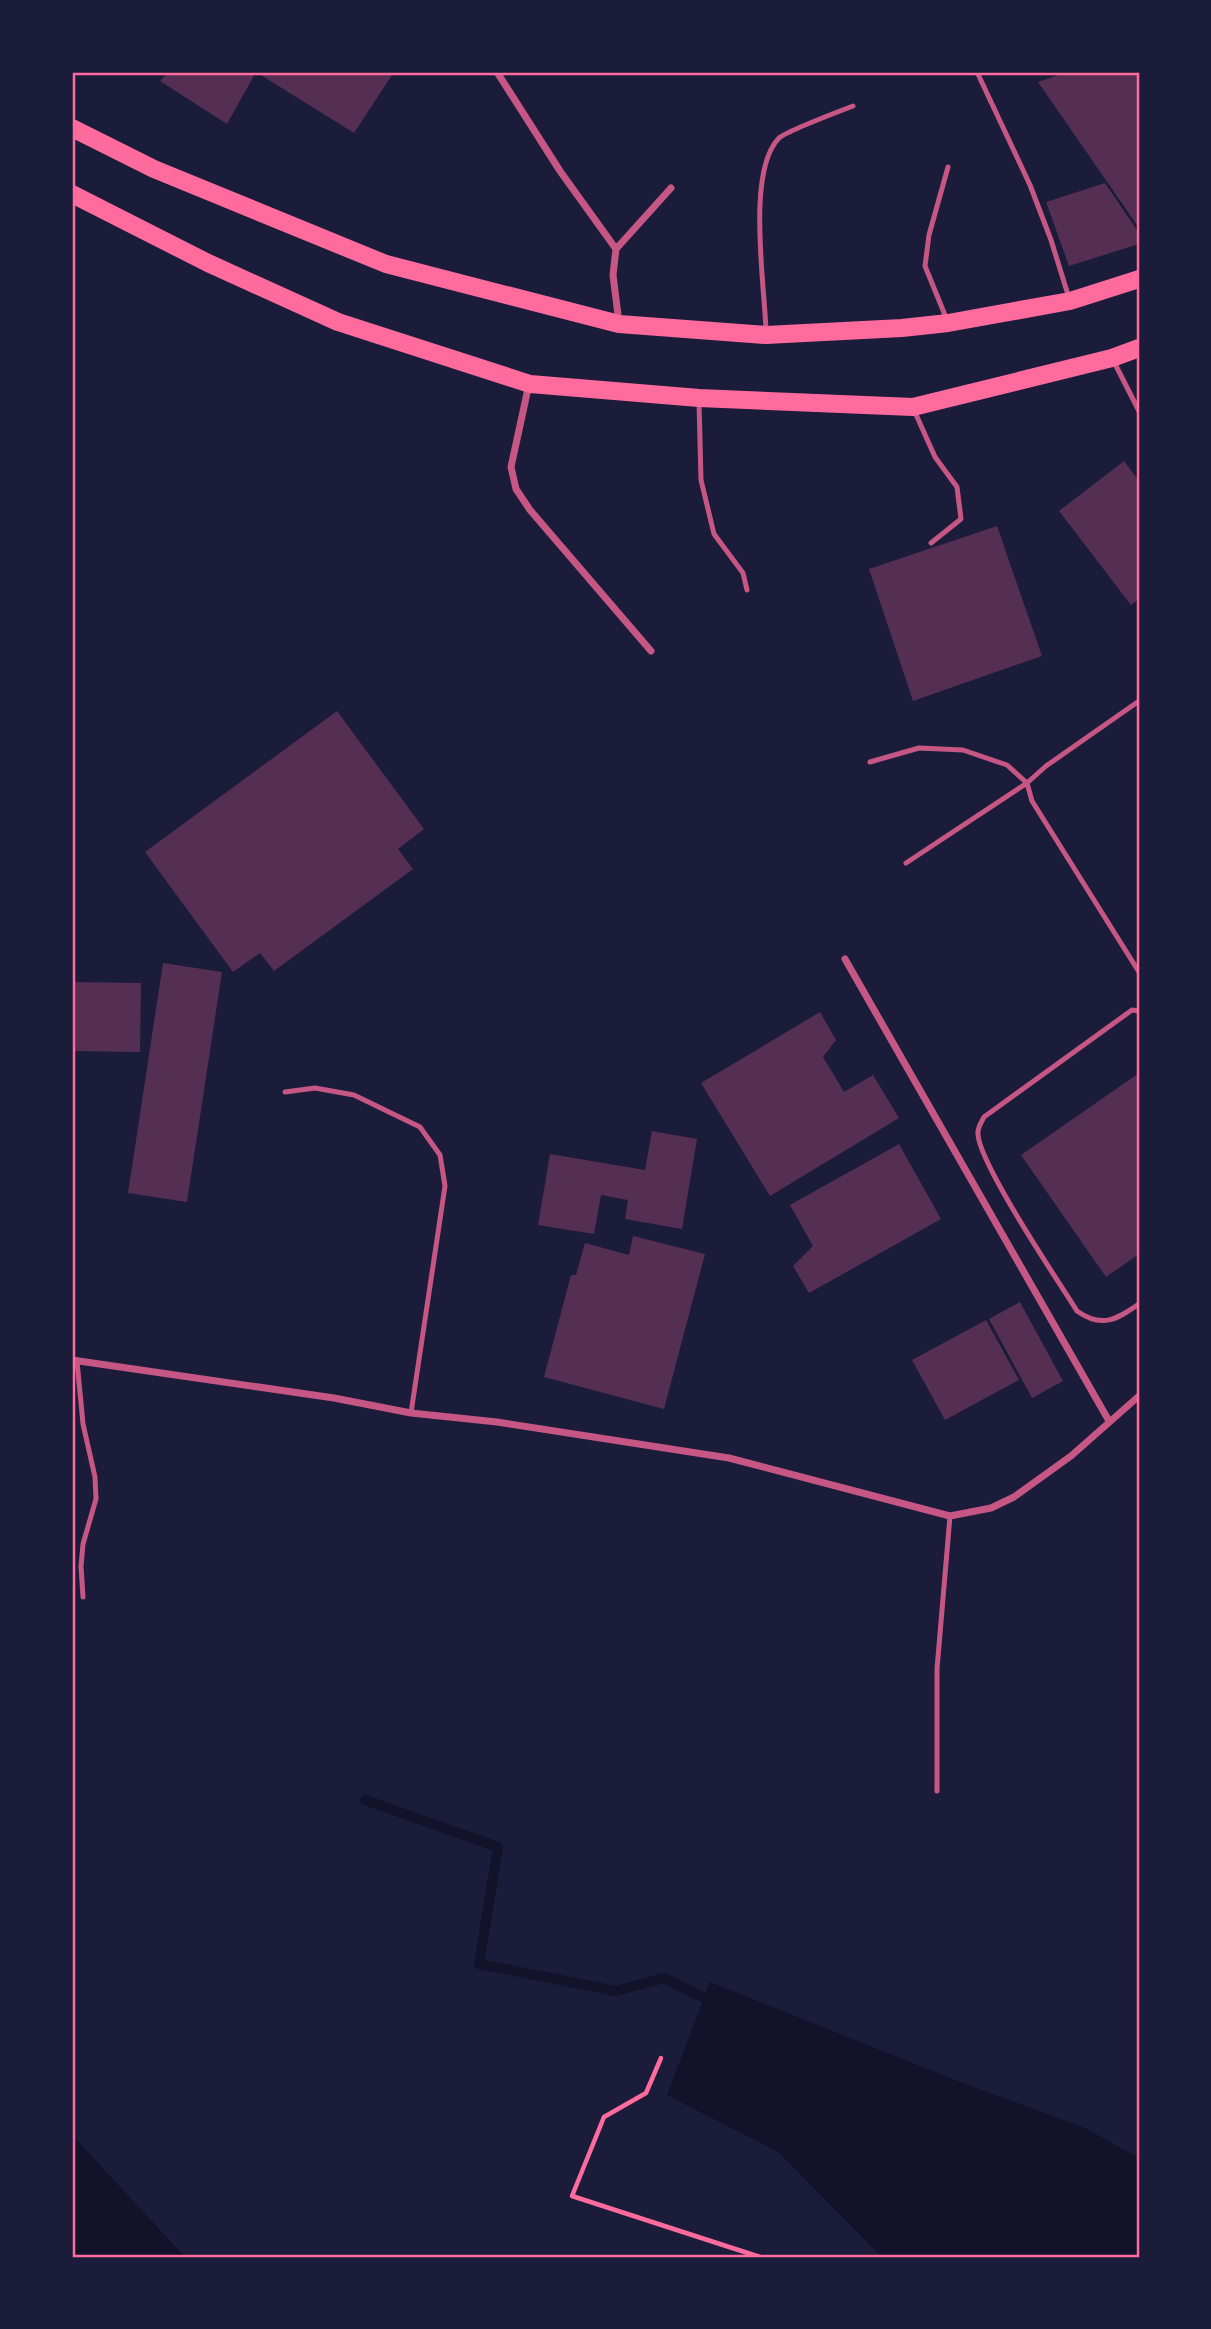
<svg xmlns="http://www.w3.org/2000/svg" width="1211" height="2329" viewBox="0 0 1211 2329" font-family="Quicksand,sans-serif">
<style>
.water{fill:#12122b}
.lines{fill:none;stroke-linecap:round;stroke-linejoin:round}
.stream{stroke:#12122b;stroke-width:10}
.building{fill:#542f53}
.path{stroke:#ff6b9d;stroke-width:4.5}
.service{stroke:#c65784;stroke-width:5}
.minor{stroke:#c65784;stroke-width:7}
.primary{stroke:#ff6b9d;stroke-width:18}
.neatline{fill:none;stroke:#ff6b9d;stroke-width:2.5}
</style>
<rect width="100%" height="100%" fill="#1b1b3a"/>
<!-- water -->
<path class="water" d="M710,1982L952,2079L1085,2128L1139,2158V2257L881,2256L778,2152L667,2095Z
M72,2135L185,2257H72Z"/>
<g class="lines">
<!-- stream -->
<path class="stream" d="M365,1800L498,1847L479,1964L616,1991L664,1978L704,1998L712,2010"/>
</g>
<!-- building -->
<path class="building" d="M169,72H394L354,133L256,72L227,124L160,81Z
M1067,72H1139V228L1038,82Z
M1105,183L1139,233V244L1069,266L1046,202Z
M1124,461L1139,481V599L1131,605L1059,511Z
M997,526L1042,656L913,701L869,569Z
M337,711L424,829L398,849L413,869L274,971L260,953L233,972L145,852Z
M163,963L222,972L187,1202L128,1193Z
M72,982L141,983L140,1052L72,1051Z
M820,1012L836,1040L823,1057L844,1092L873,1075L899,1118L770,1196L701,1083Z
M1139,1073V1254L1106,1277L1021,1155Z
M652,1131L697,1139L682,1229L625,1219L628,1200L601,1195L594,1234L538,1225L550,1154L645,1170Z
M899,1144L941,1219L809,1293L793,1266L813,1246L790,1205Z
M633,1236L705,1254L664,1409L544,1377L571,1275H576L585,1243L629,1255Z
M1020,1302L1063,1381L1032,1398L989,1319Z
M986,1320L1019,1380L945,1420L912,1360Z"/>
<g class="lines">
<!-- path -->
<path class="path" d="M661,2058L646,2093L604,2117L572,2196L760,2257"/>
<!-- service -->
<path class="service" d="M977,72L1030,185L1051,240L1069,298
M947,320L925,266L929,235L948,167
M766,332C765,287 746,171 779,138C787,131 840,111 853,106
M1113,360L1139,411
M699,402L701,480L714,534L743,573L747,590
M914,410L935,457L957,487L961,519L931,543
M1139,701L1046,766L1027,783L1032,801L1139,972
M870,762L919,748L963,750L1007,765L1027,783L906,863
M1139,1011L1132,1010L984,1117C982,1121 978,1127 978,1132C975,1158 1059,1282 1077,1311C1102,1329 1117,1319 1139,1304
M285,1092L315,1088L354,1095L420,1127L440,1155L445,1186L411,1413
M77,1361L83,1424L95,1477L96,1499L83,1544L81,1566L83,1597
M937,1791V1669L950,1516"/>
<!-- minor -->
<path class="minor" d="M497,72L560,171L616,249
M619,323L613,275L616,249L671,188
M529,384L511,467L516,489L530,510L651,651
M845,959L1109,1421
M72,1360L334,1398L411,1413L497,1422L729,1458L950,1516L991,1508L1014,1497L1071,1456L1139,1396"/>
<!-- primary -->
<path class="primary" d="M72,128L154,169L386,264L619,324L766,335L902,328L948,323L1070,301L1139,279
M72,194L208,263L338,322L530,384L699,398L913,407L1112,358L1139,348"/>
</g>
<!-- border -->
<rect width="1211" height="2329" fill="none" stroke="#1b1b3a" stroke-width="147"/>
<rect x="74" y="74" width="1064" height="2182" class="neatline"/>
</svg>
